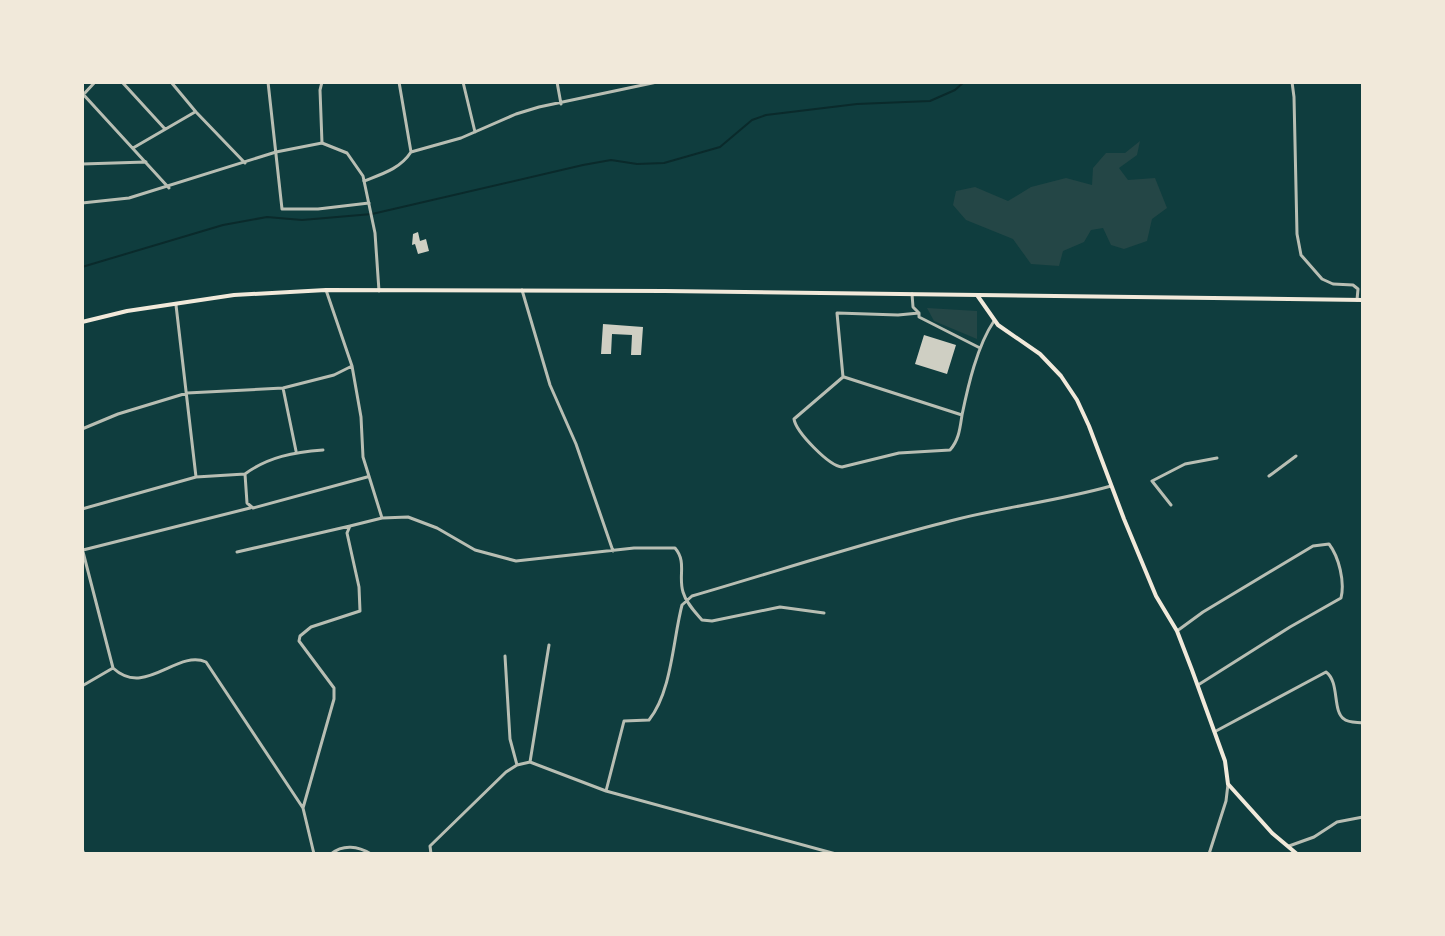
<svg xmlns="http://www.w3.org/2000/svg" width="1445" height="936" viewBox="0 0 1445 936" font-family="'Nunito Sans',sans-serif">
<style>
.green{fill:#244646}
.lines{fill:none;stroke-linecap:round;stroke-linejoin:round}
.stream{stroke:#0a2a2b;stroke-width:2}
.building{fill:#cfcfc3}
.minor{stroke:#b8beb3;stroke-width:3}
.tertiary{stroke:#b8beb3;stroke-width:3}
.secondary{stroke:#f1e9da;stroke-width:4}
.trunk{stroke:#f1e9da;stroke-width:4}
</style>
<rect width="100%" height="100%" fill="#0f3d3e"/>
<!-- green -->
<path class="green" d="M1140,141L1137,155L1119,168L1128,180L1155,178L1167,208L1152,219L1147,241L1124,249L1111,245L1103,228L1091,230L1084,242L1063,251L1059,266L1031,264L1013,239L966,220L953,205L956,191L975,187L1008,201L1031,187L1066,178L1092,185L1093,168L1106,153H1125Z
M927,308L977,311V339L934,321Z"/>
<g class="lines">
<!-- stream -->
<path class="stream" d="M82,267L223,225L267,217L302,220L372,214L583,165L611,160L637,164L664,163L720,147L752,120L766,115L857,104L930,101L955,90L964,82"/>
</g>
<!-- building -->
<path class="building" d="M418,232L420,241L426,239L429,251L418,254L415,244L412,245L413,234Z
M603,324L643,327L641,355H631L632,335L612,334L611,354H601Z
M924,335L956,345L947,374L915,364Z"/>
<g class="lines">
<!-- minor -->
<path class="minor" d="M122,82L165,129
M171,82L196,112L245,163
M268,82L282,209H318L369,203
M463,82L475,132
M557,82L561,104
M1292,82L1294,97L1297,234L1301,255L1322,279L1333,284L1353,285L1358,289L1357,300
M82,93L169,188
M83,95L95,82
M322,143L320,90L322,82
M133,148L195,112
M411,152L461,138L516,114L539,107L657,82
M82,164L146,162
M364,181C382,174 400,169 411,152L399,82
M326,290L352,366L361,417L363,457L382,518
M522,290L550,385L576,444L613,551
M912,294L913,307L919,313V317L980,348
M843,377L794,419C796,432 829,466 842,467L899,453L950,450C959,440 960,428 962,415C968,386 977,346 994,321
M843,377L837,313L898,315L919,313
M844,377L962,415
M283,388L296,451
M82,429L118,414L187,393L283,388L334,375L352,366
M245,474C268,457 294,452 323,450
M1269,476L1296,456
M196,477L245,474L247,503L253,508L367,477
M1171,505L1152,481L1185,464L1217,458
M82,509L196,477L176,305
M82,548L113,668C145,698 177,649 206,662L303,808L314,854
M83,550L250,508
M237,552L350,526
M1177,631L1203,612L1313,546L1329,544C1339,557 1345,582 1341,598L1290,627L1198,685
M505,656L510,739L517,765
M82,686L113,668
M1216,731L1326,672C1340,682 1332,711 1344,719C1348,723 1358,722 1363,723
M530,762L549,645
M606,791L624,721L649,720C672,691 673,639 682,605L692,596C778,571 863,543 950,521C1003,507 1058,501 1111,486
M303,808L334,699V688L299,641L300,636L311,627L360,611L359,587L347,533L350,526L382,518L408,517L437,528L475,550L516,561L634,548H675C687,562 678,576 683,592C686,603 695,612 702,620L712,621L780,607L824,613
M1289,846L1314,837L1337,822L1363,817
M82,849L84,854
M331,854C343,844 358,846 371,854
M431,854L430,846L506,772L517,765L530,762L606,791L836,854
M1209,854L1226,801L1228,784"/>
<!-- tertiary -->
<path class="tertiary" d="M82,203L129,198L276,152L322,143L347,153L363,176L375,233L379,291"/>
<!-- secondary -->
<path class="secondary" d="M977,295L998,325L1040,354L1061,376L1077,400L1089,426L1124,519L1156,596L1177,631L1192,670L1225,761L1228,784L1272,833L1297,854"/>
<!-- trunk -->
<path class="trunk" d="M82,322L127,311L234,295L326,290L665,291L1363,300"/>
</g>
<!-- border -->
<rect width="1445" height="936" fill="none" stroke="#f1e9da" stroke-width="168"/>
</svg>
